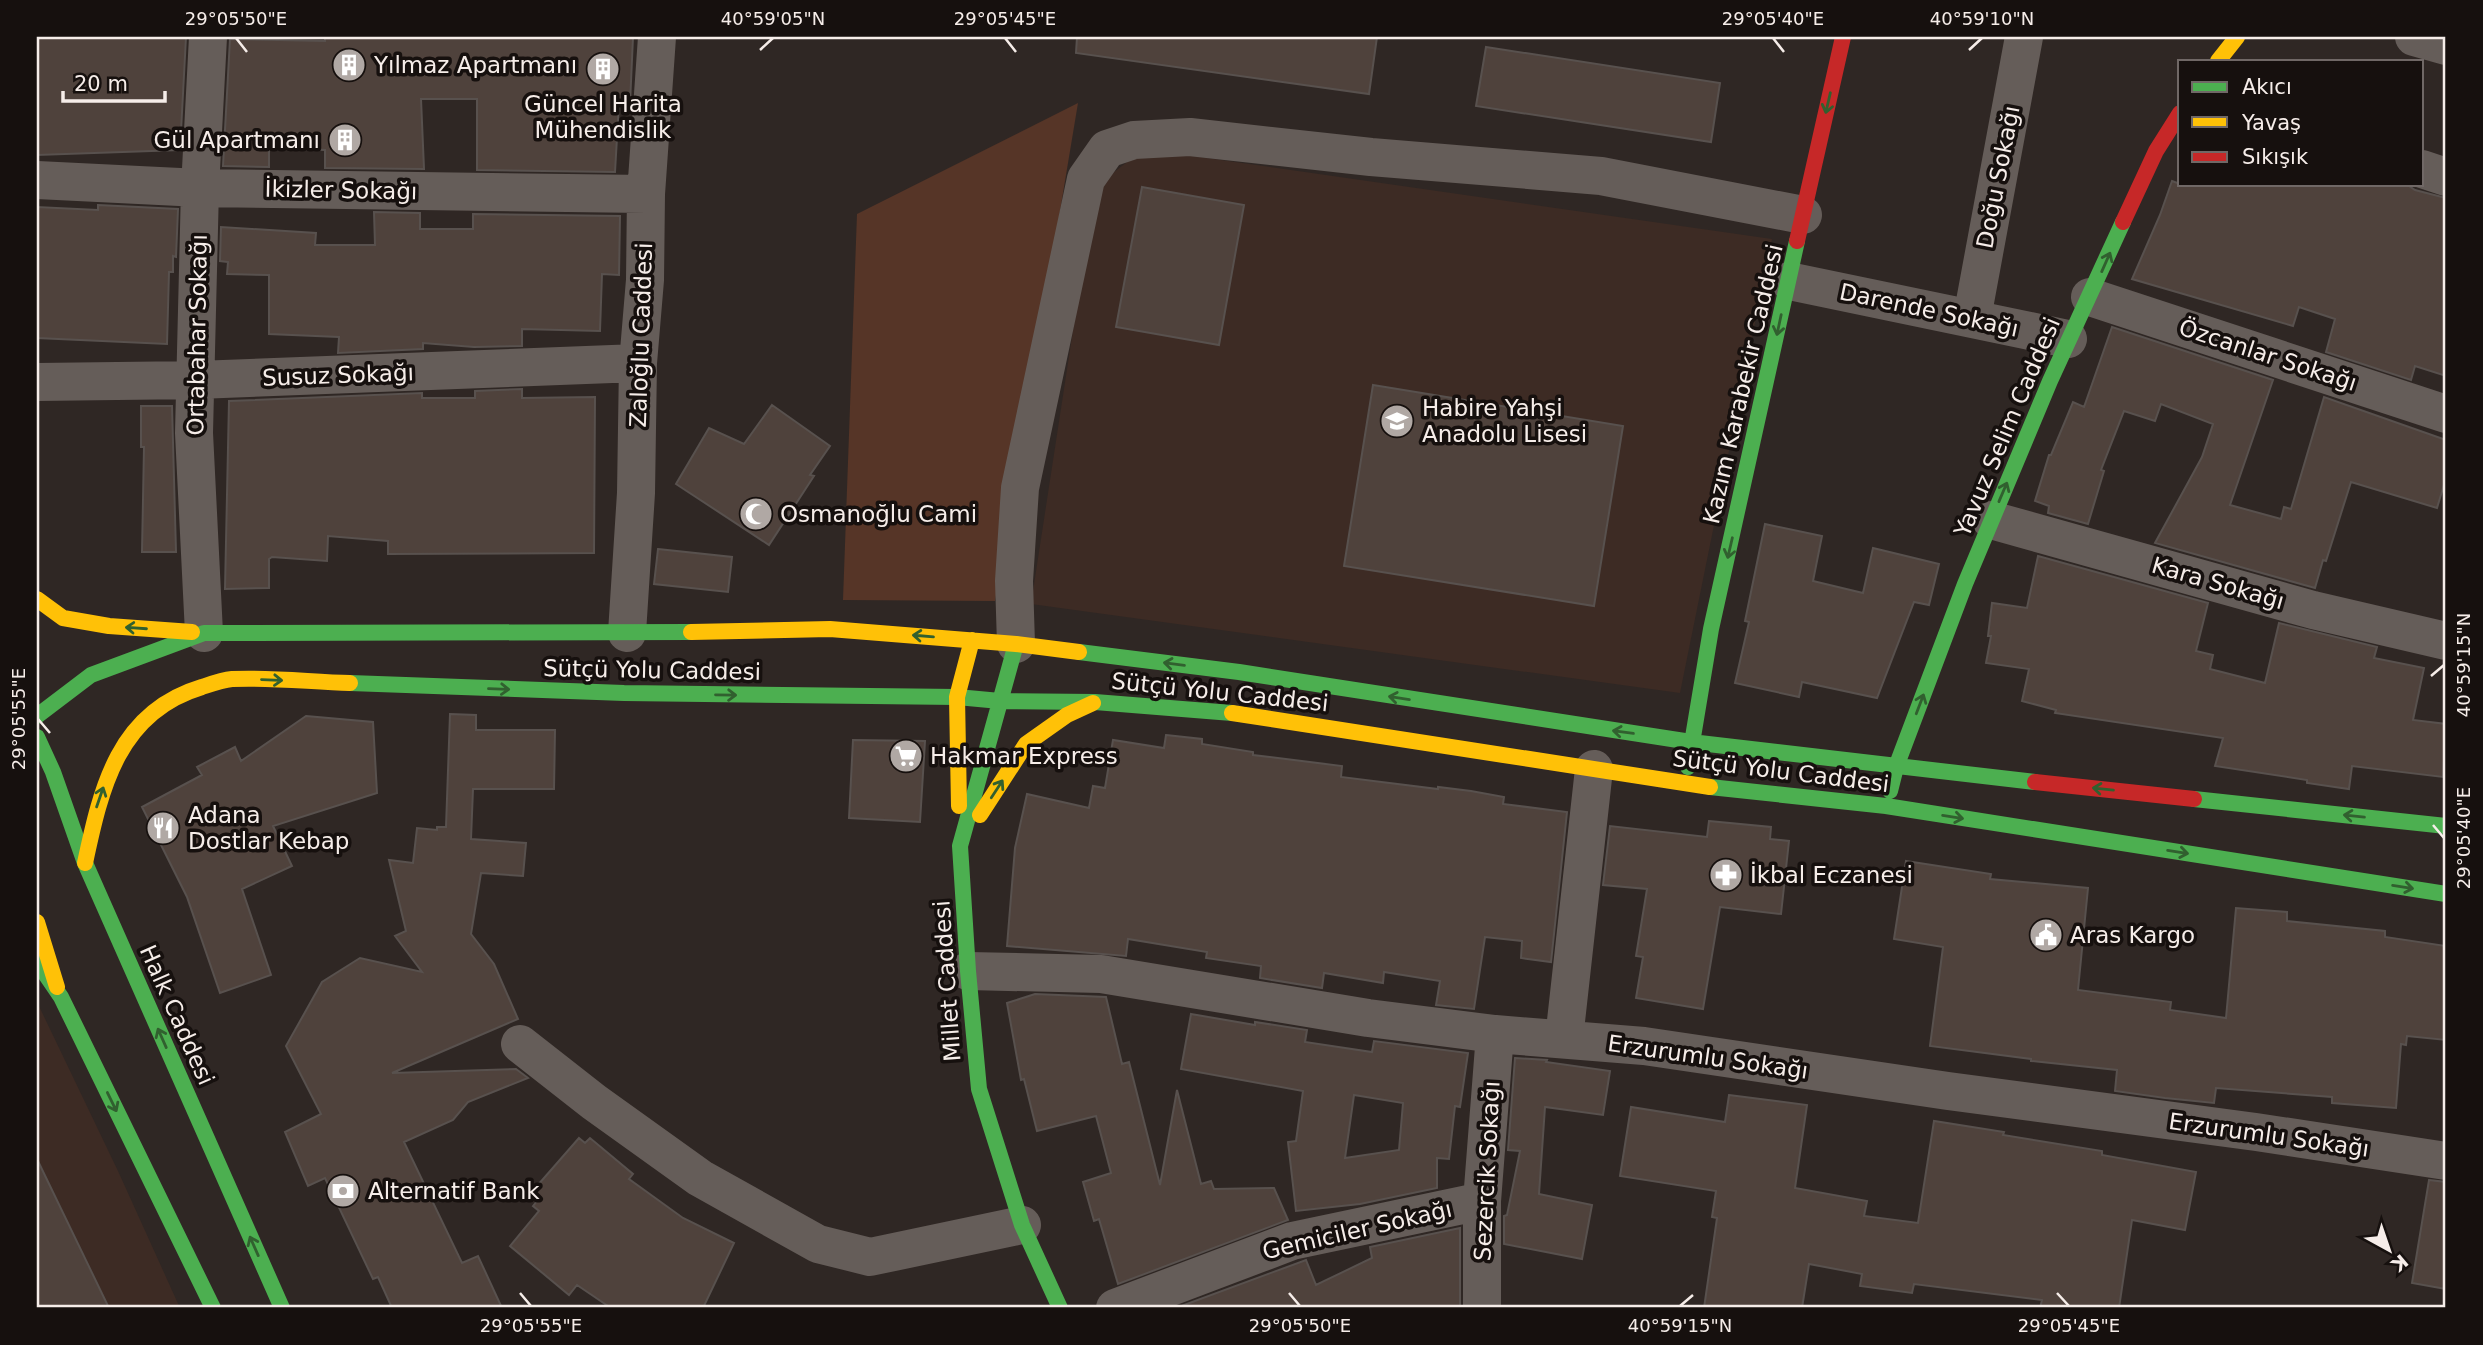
<svg xmlns="http://www.w3.org/2000/svg" width="2483" height="1345" viewBox="0 0 2483 1345" font-family="'DejaVu Sans',sans-serif">
<style>
.built{fill:#3d2b24}
.green{fill:#563527}
.building{fill:#4f423c;stroke:#58514e;stroke-width:2;fill-rule:evenodd}
.lines{fill:none;stroke-linecap:round;stroke-linejoin:round}
.street{stroke:#655d59;stroke-width:38}
.fast{stroke:#4caf50;stroke-width:16}
.slow{stroke:#ffc107;stroke-width:16}
.jam{stroke:#c62828;stroke-width:16}
.oneway{stroke:#31602f}
.ticks{fill:none;stroke:#f6ede9;stroke-width:2.5}
.labels{text-anchor:middle;dominant-baseline:central;stroke-width:7;stroke-linejoin:round;paint-order:stroke}
.poi-label{font-size:23px;fill:#f6ede9;stroke:#16100e;text-anchor:start}
.street-label{font-size:23px;fill:#f6ede9;stroke:#16100e}
.neatline{fill:none;stroke:#f6ede9;stroke-width:2.5}
.ticks-label{font-size:18px;text-anchor:middle;fill:#f6ede9}
</style>
<rect width="100%" height="100%" fill="#2f2724"/>
<!-- built -->
<path class="built" d="M1158,151L1772,239L1680,693L1031,604L1095,187L1127,162Z
M37,1002L118,1171L180,1308H37Z"/>
<!-- green -->
<path class="green" d="M1078,103L995,601L843,600L857,214Z"/>
<!-- building -->
<path class="building" d="M37,37H186L180,150L37,155Z
M325,37H633L630,104L619,103L615,172L477,170V99H421L424,169L325,168V150L269,147V167L223,166L230,39L325,41Z
M1077,37H1377L1369,94L1076,53Z
M1486,47L1720,83L1711,142L1476,106Z
M2172,181L2180,184H2406L2415,190L2446,198V376L2415,366L2411,380L2326,352L2335,319L2299,307L2293,326L2132,279L2160,215Z
M1142,187L1244,205L1219,345L1116,327Z
M98,205L178,209L176,257L173,256V272H169L167,344L37,338V207L98,210Z
M374,212L420,213V229H473V214L620,216L619,275L602,274L600,331L522,329V346L474,347L423,343V349L338,353L339,337L269,334V275L227,274L228,262L220,261L221,227L316,233L315,245H375Z
M2112,327L2273,380L2230,505L2281,519L2284,507L2291,509L2324,397L2446,440V478L2437,508L2351,482L2326,561L2323,560L2315,588L2155,543L2202,457L2213,424L2161,404L2155,421L2124,411L2101,470L2104,471L2088,524L2048,513L2049,506L2035,501L2049,455H2051L2073,402L2084,407Z
M1373,385L1623,426L1594,606L1344,566Z
M522,389V398L595,397L594,553L388,554V541L328,536L327,561L272,557L269,559V588L225,589L229,401L422,393V398H475V391Z
M772,405L830,446L810,475L814,476L769,545L676,484L709,428L744,444Z
M141,406H172L176,552H142L144,447H141Z
M1765,524L1822,536L1813,581L1863,593L1873,548L1939,564L1929,605L1914,602L1877,698L1802,682L1799,697L1735,683L1749,622L1745,621Z
M658,549L732,557L728,592L654,584Z
M2038,556L2208,603L2196,651L2213,655L2210,669L2265,683L2279,623L2377,647L2374,658L2424,668L2413,720L2446,724L2443,777L2352,766L2349,789L2307,783V780L2215,766L2223,738L2055,713L2056,710L2022,701L2029,669L1986,663L1991,636H1988L1992,603L2027,608Z
M450,714L476,715V730H555L554,789H473L471,839L526,843L523,876L481,873L471,934L494,964L518,1019L392,1073L516,1069L528,1078L468,1102L453,1120L404,1142L462,1263L478,1256L502,1308H392L378,1277L373,1279L325,1178L308,1186L285,1132L321,1114L286,1046L322,982L360,958L422,972L395,936L406,931L389,860L413,863L417,828L437,830V827H446Z
M306,716L373,722L377,793L273,826L292,866L242,889L271,975L220,993L187,897L142,807L202,775L197,767L235,747L241,761Z
M1166,735L1202,739V744L1253,752V755L1342,766L1341,777L1438,789V787L1471,791L1504,797L1503,804L1567,812L1551,962L1521,958L1522,941L1485,937L1474,1009L1436,1005L1440,981L1384,972L1383,983L1324,973L1322,988L1260,978L1261,966L1206,958L1207,952L1128,939L1126,956L1007,946L1015,848L1027,794L1089,808L1093,786L1105,788L1113,740L1164,748Z
M853,740L925,741L920,822L849,818Z
M1709,821L1771,827L1770,839L1789,841L1781,914L1720,907L1703,1009L1636,998L1643,957L1636,956L1647,889L1603,885L1610,826L1707,837Z
M1906,861L1991,874L1990,879L2088,888L2078,990L2171,1002L2170,1010L2226,1018L2236,908L2287,912V921L2385,931V937L2446,946V1040L2407,1036L2406,1045L2401,1044L2396,1108L2332,1103V1097L2216,1088L2214,1103L2165,1098L2115,1091L2117,1070L2031,1061V1059L1930,1046L1943,947L1894,939Z
M1035,994L1106,997L1122,1064L1129,1062L1160,1185L1177,1090L1201,1184L1211,1181L1214,1189L1274,1188L1288,1220L1118,1284L1099,1219L1094,1221L1083,1182L1111,1173L1096,1116L1037,1131L1024,1079L1021,1080L1007,1003Z
M1191,1014L1255,1025V1022L1307,1030L1305,1042L1372,1052L1374,1041L1468,1053L1460,1107L1455,1106L1449,1159L1437,1158V1188L1360,1204L1296,1211L1288,1142L1296,1141L1303,1091L1181,1069ZM1354,1095L1403,1103L1399,1150L1345,1158Z
M1515,1058L1547,1060L1546,1062L1610,1071L1603,1115L1545,1107L1539,1194L1592,1205L1582,1259L1504,1244V1216L1507,1215L1520,1151L1508,1150Z
M1729,1095L1807,1105L1795,1188L1867,1201L1864,1216L1918,1223L1934,1121L2004,1132L2003,1135L2102,1151V1155L2196,1172L2185,1230L2132,1220L2119,1308H2040L2042,1300L1914,1284L1912,1293L1860,1286L1862,1274L1809,1264L1802,1308H1704L1717,1218L1712,1217L1716,1191L1620,1176L1631,1107L1725,1122Z
M579,1138L585,1143L590,1138L633,1174L629,1179L683,1218L734,1243L703,1308H611L577,1285L569,1295L510,1246L539,1211L533,1206L537,1201L530,1194Z
M37,1159L109,1308H37Z
M2429,1180L2446,1182V1289L2412,1283Z
M1460,1228V1308H1176L1306,1260L1316,1285L1372,1258L1370,1247Z"/>
<g class="lines">
<!-- street -->
<path class="street" d="M2414,37L2446,46
M2422,169L2446,177
M37,180L200,188L646,194
M1789,281L2068,339
M2090,297L2446,414
M1972,318L2024,37
M37,382L197,380L638,363
M1991,520L2313,610L2446,641
M204,633L194,433L200,188L208,37
M627,633L636,493L638,363L645,280L646,194L657,37
M1016,644L1014,581L1020,488L1086,179L1107,149L1134,140L1190,137L1371,157L1601,176L1803,215
M968,971L1101,974L1368,1018L1495,1034L1644,1046L1948,1091L2256,1132L2446,1161
M1564,1039L1594,769
M520,1044L594,1102L700,1178L818,1244L870,1257L1022,1225
M1115,1308L1292,1241L1482,1201
M1482,1308V1201L1495,1034"/>
<!-- fast -->
<path class="fast" d="M1016,644L960,846L968,971L979,1089L1022,1225L1060,1308
M1079,652L1239,672L1691,742L2035,782
M350,683L624,693L957,697L1000,701L1095,702L1232,713
M37,716L91,675L204,633L691,632
M37,737L53,772L85,863L282,1308
M1688,767L1711,629L1797,241
M1710,787L1886,806L2446,894
M1890,791L1896,767L1965,584L2050,381L2123,222
M2194,799L2446,826
M37,962L61,997L213,1308"/>
<!-- slow -->
<path class="slow" d="M2218,61L2237,37
M37,599L63,618L109,626L192,632
M691,632L830,629L1016,644L1079,652
M1232,713L1710,787
M959,806L957,697L972,640
M980,815L1026,744L1067,715L1093,703
M85,863C101,788 118,712 202,687C211,684 222,680 232,679C271,677 311,682 350,683
M37,922L57,987"/>
<!-- jam -->
<path class="jam" d="M2123,222L2156,151L2180,113
M1797,241L1843,37
M2035,782L2194,799"/>
</g>
<!-- one-way arrows -->
<defs><path id="oneway-shaft" d="M-6 0H5M1.5-3L5.5 0L1.5 3" fill="none" stroke-width="1.6" stroke-linecap="round" stroke-linejoin="round" transform="scale(1.75)"/></defs>
<g class="oneway">
<use href="#oneway-shaft" transform="translate(1828 103) rotate(103)"/>
<use href="#oneway-shaft" transform="translate(2106 262) rotate(-66)"/>
<use href="#oneway-shaft" transform="translate(1779 325) rotate(102)"/>
<use href="#oneway-shaft" transform="translate(2003 492) rotate(-67)"/>
<use href="#oneway-shaft" transform="translate(1730 548) rotate(103)"/>
<use href="#oneway-shaft" transform="translate(136 628) rotate(-176)"/>
<use href="#oneway-shaft" transform="translate(923 636) rotate(-175)"/>
<use href="#oneway-shaft" transform="translate(1174 664) rotate(-173)"/>
<use href="#oneway-shaft" transform="translate(272 680) rotate(2)"/>
<use href="#oneway-shaft" transform="translate(499 689) rotate(2)"/>
<use href="#oneway-shaft" transform="translate(726 695) rotate(1)"/>
<use href="#oneway-shaft" transform="translate(1399 698) rotate(-171)"/>
<use href="#oneway-shaft" transform="translate(1920 704) rotate(-69)"/>
<use href="#oneway-shaft" transform="translate(1623 732) rotate(-172)"/>
<use href="#oneway-shaft" transform="translate(997 789) rotate(-57)"/>
<use href="#oneway-shaft" transform="translate(2103 789) rotate(-174)"/>
<use href="#oneway-shaft" transform="translate(100 797) rotate(-71)"/>
<use href="#oneway-shaft" transform="translate(2354 816) rotate(-174)"/>
<use href="#oneway-shaft" transform="translate(1953 817) rotate(9)"/>
<use href="#oneway-shaft" transform="translate(2178 852) rotate(9)"/>
<use href="#oneway-shaft" transform="translate(2403 887) rotate(9)"/>
<use href="#oneway-shaft" transform="translate(162 1038) rotate(-114)"/>
<use href="#oneway-shaft" transform="translate(112 1102) rotate(64)"/>
<use href="#oneway-shaft" transform="translate(254 1246) rotate(-114)"/>
</g>
<!-- ticks -->
<path class="ticks" d="M236,38L247,52M1005,38L1016,52M1773,38L1784,52M760,50L773,38M1969,50L1982,38M2431,676L2444,665M38,719L50,733M2433,825L2444,838M520,1293L531,1306M1289,1293L1300,1306M2057,1293L2069,1306M1680,1306L1693,1295"/>
<!-- icons -->
<defs>
<symbol id="building-disc" viewBox="-11 -11 22 22"><circle r="9.5" fill="#b0a8a4" stroke="#16100e"/><path d="M-4-6H4V6H1V3H-1V6H-4ZM-2.5-4.3h1.7v1.8h-1.7ZM.8-4.3h1.7v1.8H.8ZM-2.5-1h1.7V.8h-1.7ZM.8-1h1.7V.8H.8Z" fill="#fff"/></symbol>
<symbol id="school-disc" viewBox="-11 -11 22 22"><circle r="9.5" fill="#b0a8a4" stroke="#16100e"/><path d="M0-5L7-2L0 1L-7-2ZM-4 1L0 2.5L4 1V4Q0 6-4 4Z" fill="#fff"/></symbol>
<symbol id="mosque-disc" viewBox="-11 -11 22 22"><circle r="9.5" fill="#b0a8a4" stroke="#16100e"/><path d="M3.5-4.9A6 6 0 1 0 3.5 4.9A5 5 0 1 1 3.5-4.9Z" fill="#fff"/></symbol>
<symbol id="supermarket-disc" viewBox="-11 -11 22 22"><circle r="9.5" fill="#b0a8a4" stroke="#16100e"/><path d="M-6-5.5h2.5l.6 2H6L4.5 2H-2.5L-4.4-4H-6ZM-1.5 3.2a1.3 1.3 0 1 0 .1 0ZM3 3.2a1.3 1.3 0 1 0 .1 0Z" fill="#fff"/></symbol>
<symbol id="restaurant-disc" viewBox="-11 -11 22 22"><circle r="9.5" fill="#b0a8a4" stroke="#16100e"/><path d="M-5-6h1v4h1v-4h1v4h1v-4h1v5L-1.5 .5V6h-2V.5L-5-1ZM5-6V6H3V1.5H1.5Q1.5-4 5-6Z" fill="#fff"/></symbol>
<symbol id="pharmacy-disc" viewBox="-11 -11 22 22"><circle r="9.5" fill="#b0a8a4" stroke="#16100e"/><path d="M-2-6h4v4h4v4h-4v4h-4v-4h-4v-4h4Z" fill="#fff"/></symbol>
<symbol id="civic-disc" viewBox="-11 -11 22 22"><circle r="9.5" fill="#b0a8a4" stroke="#16100e"/><path d="M-.6-6.5H3V-4.5H.6V-3L4-1V1h2V6H-6V1h2V-1L-.6-3ZM-1.2 2.5V6h2.4V2.5Z" fill="#fff"/></symbol>
<symbol id="bank-disc" viewBox="-11 -11 22 22"><circle r="9.5" fill="#b0a8a4" stroke="#16100e"/><path d="M-6-4H6V4H-6ZM0-2.3a2.3 2.3 0 1 0 0 4.6a2.3 2.3 0 1 0 0-4.6Z" fill="#fff"/></symbol>
</defs>
<g fill-rule="evenodd">
<use href="#building-disc" x="330" y="46" width="38" height="38"/>
<use href="#building-disc" x="584" y="50" width="38" height="38"/>
<use href="#building-disc" x="326" y="121" width="38" height="38"/>
<use href="#school-disc" x="1378" y="402" width="38" height="38"/>
<use href="#mosque-disc" x="737" y="495" width="38" height="38"/>
<use href="#supermarket-disc" x="887" y="737" width="38" height="38"/>
<use href="#restaurant-disc" x="144" y="809" width="38" height="38"/>
<use href="#pharmacy-disc" x="1707" y="856" width="38" height="38"/>
<use href="#civic-disc" x="2027" y="916" width="38" height="38"/>
<use href="#bank-disc" x="324" y="1172" width="38" height="38"/>
</g>
<g class="labels">
<!-- poi labels -->
<g class="poi-label">
<text x="374" y="65">Yılmaz Apartmanı</text>
<text x="603" y="104" text-anchor="middle">Güncel Harita<tspan x="603" dy="26">Mühendislik</tspan></text>
<text x="320" y="140" text-anchor="end">Gül Apartmanı</text>
<text x="1422" y="408">Habire Yahşi<tspan x="1422" dy="26">Anadolu Lisesi</tspan></text>
<text x="780" y="514">Osmanoğlu Cami</text>
<text x="930" y="756">Hakmar Express</text>
<text x="188" y="815">Adana<tspan x="188" dy="26">Dostlar Kebap</tspan></text>
<text x="1750" y="875">İkbal Eczanesi</text>
<text x="2070" y="935">Aras Kargo</text>
<text x="368" y="1191">Alternatif Bank</text>
</g>
<!-- street labels -->
<g class="street-label">
<text transform="translate(1998 177) rotate(-79)">Doğu Sokağı</text>
<text transform="translate(341 190) rotate(1)">İkizler Sokağı</text>
<text transform="translate(1929 310) rotate(12)">Darende Sokağı</text>
<text transform="translate(197 335) rotate(-89)">Ortabahar Sokağı</text>
<text transform="translate(641 335) rotate(-88)">Zaloğlu Caddesi</text>
<text transform="translate(2268 355) rotate(18)">Özcanlar Sokağı</text>
<text transform="translate(338 375) rotate(-2)">Susuz Sokağı</text>
<text transform="translate(1743 384) rotate(-77)">Kazım Karabekir Caddesi</text>
<text transform="translate(2007 427) rotate(-67)">Yavuz Selim Caddesi</text>
<text transform="translate(2218 583) rotate(16)">Kara Sokağı</text>
<text transform="translate(652 670) rotate(1)">Sütçü Yolu Caddesi</text>
<text transform="translate(1220 692) rotate(6)">Sütçü Yolu Caddesi</text>
<text transform="translate(1781 771) rotate(7)">Sütçü Yolu Caddesi</text>
<text transform="translate(947 981) rotate(-94)">Millet Caddesi</text>
<text transform="translate(177 1015) rotate(66)">Halk Caddesi</text>
<text transform="translate(1708 1057) rotate(8)">Erzurumlu Sokağı</text>
<text transform="translate(2269 1135) rotate(8)">Erzurumlu Sokağı</text>
<text transform="translate(1487 1171) rotate(-87)">Sezercik Sokağı</text>
<text transform="translate(1357 1230) rotate(-13)">Gemiciler Sokağı</text>
</g>
</g>
<!-- border -->
<rect width="2483" height="1345" fill="none" stroke="#16100e" stroke-width="77"/>
<!-- legend -->
<rect x="2178" y="60" width="245" height="126" fill="#16100e" stroke="#706866" stroke-width="2"/>
<rect x="2192" y="82" width="35" height="10" fill="#4caf50" stroke="#706866" stroke-width="2"/>
<text x="2242" y="94" font-size="21" fill="#f6ede9">Akıcı</text>
<rect x="2192" y="117" width="35" height="10" fill="#ffc107" stroke="#706866" stroke-width="2"/>
<text x="2242" y="130" font-size="21" fill="#f6ede9">Yavaş</text>
<rect x="2192" y="152" width="35" height="10" fill="#c62828" stroke="#706866" stroke-width="2"/>
<text x="2242" y="164" font-size="21" fill="#f6ede9">Sıkışık</text>
<!-- north arrow -->
<g transform="translate(2389 1250) rotate(140)" stroke="#16100e" stroke-width="5" paint-order="stroke">
<path d="M0-5L12 26L0 18L-12 26Z" fill="#f6ede9"/>
<text y="-10" font-size="19" font-weight="bold" text-anchor="middle" fill="#f6ede9">K</text>
</g>
<!-- scale -->
<path d="M63 91v10h102v-10" fill="none" stroke="#f6ede9" stroke-width="3.5"/>
<text x="74" y="91" font-size="21" fill="#f6ede9" stroke="#16100e" stroke-width="5" paint-order="stroke">20 m</text>
<rect x="38" y="38" width="2406" height="1268" class="neatline"/>
<g class="ticks-label">
<text x="236" y="25">29°05'50"E</text>
<text x="773" y="25">40°59'05"N</text>
<text x="1005" y="25">29°05'45"E</text>
<text x="1773" y="25">29°05'40"E</text>
<text x="1982" y="25">40°59'10"N</text>
<text transform="translate(2464 665) rotate(-90)" y="6">40°59'15"N</text>
<text transform="translate(19 719) rotate(-90)" y="6">29°05'55"E</text>
<text transform="translate(2464 838) rotate(-90)" y="6">29°05'40"E</text>
<text x="531" y="1332">29°05'55"E</text>
<text x="1300" y="1332">29°05'50"E</text>
<text x="1680" y="1332">40°59'15"N</text>
<text x="2069" y="1332">29°05'45"E</text>
</g>
</svg>
